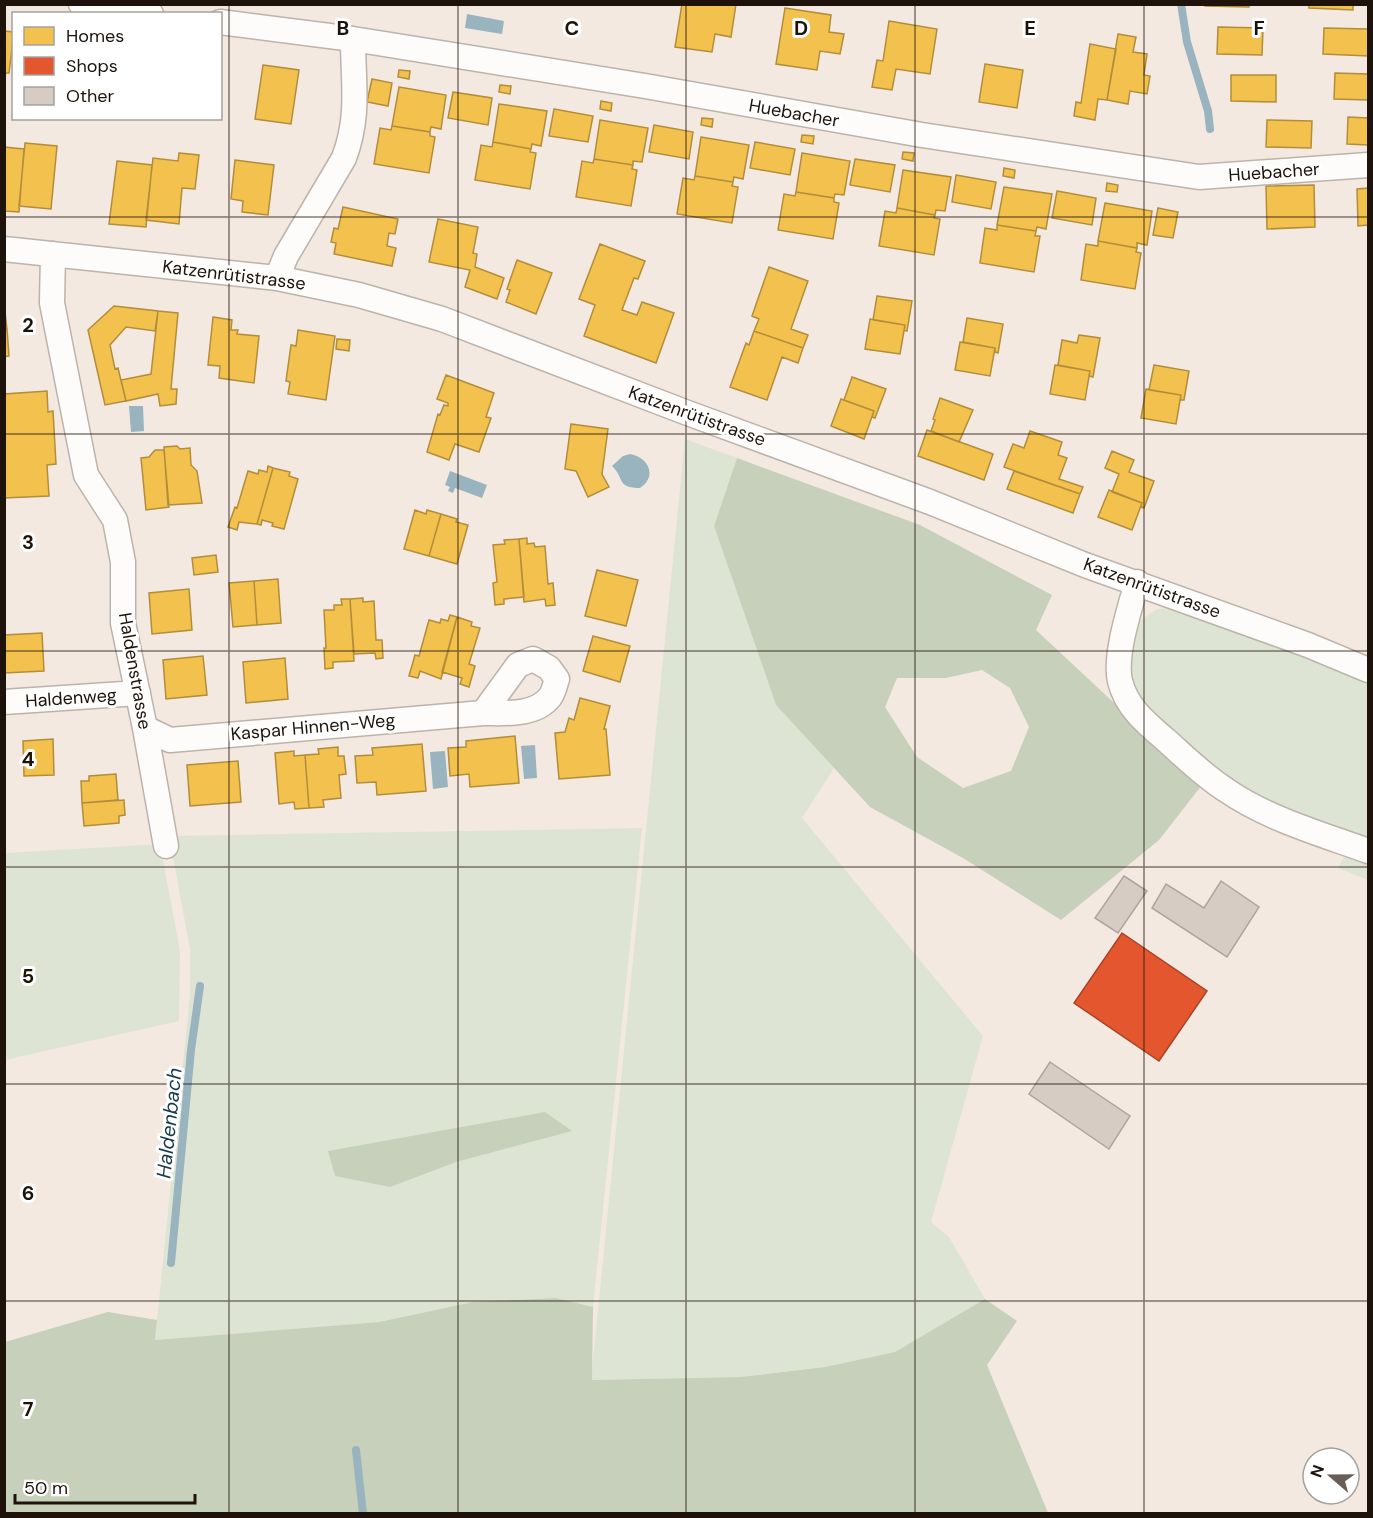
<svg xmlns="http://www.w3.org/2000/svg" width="1373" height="1518" viewBox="0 0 1373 1518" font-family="'DM Sans',sans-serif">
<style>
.green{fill:#dee4d3}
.forest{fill:#c6d0ba;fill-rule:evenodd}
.water{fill:#99b4bf}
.homes{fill:#f2c14e;stroke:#b28d3a;stroke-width:1.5}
.shops{fill:#e4572e;stroke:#a94323;stroke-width:1.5}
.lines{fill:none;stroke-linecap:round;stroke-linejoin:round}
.stream{stroke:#99b4bf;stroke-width:8}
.building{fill:#d6ccc3;stroke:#afa59d;stroke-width:1.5}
.minor-casing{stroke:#bcb3ab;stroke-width:27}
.minor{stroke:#fdfcfa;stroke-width:24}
.grid{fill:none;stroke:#1e130a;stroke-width:1.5;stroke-opacity:0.55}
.labels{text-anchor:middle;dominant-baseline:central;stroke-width:6;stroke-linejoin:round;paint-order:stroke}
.street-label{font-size:18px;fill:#1e130a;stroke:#fff}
.water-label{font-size:20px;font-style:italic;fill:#143a49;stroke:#fff}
.grid-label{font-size:20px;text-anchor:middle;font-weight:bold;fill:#1e130a;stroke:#fff;stroke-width:6;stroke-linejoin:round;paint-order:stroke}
</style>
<rect width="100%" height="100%" fill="#f3e9e1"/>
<!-- green -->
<path class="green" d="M685,439L737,458L714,526L776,705L834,768L802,818L983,1036L931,1222L949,1237L985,1299L895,1352L825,1367L740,1377L591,1380Z
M1176,608L1368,680V880L1338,868L1355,838L1245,795L1137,704L1129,670L1138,622L1157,609Z
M642,828L593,1307L556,1298L473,1302L379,1322L155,1340L190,994V949L169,836Z
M160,844L180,951L179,1021L5,1060V853Z"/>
<!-- forest -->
<path class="forest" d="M737,458L920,525L1052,595L1036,630L1202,785L1159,840L1061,920L963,858L870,807L776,705L714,526ZM982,670L1010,688L1029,727L1011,771L963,788L917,757L885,707L897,678H946Z
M545,1112L572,1131L456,1162L390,1187L335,1176L328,1151Z
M556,1298L593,1307L592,1380L740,1377L825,1367L895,1352L985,1299L1017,1321L987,1365L1048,1513H5V1342L108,1312L157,1320L155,1340L379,1322L473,1302Z"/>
<!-- water -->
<path class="water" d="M467,14L504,21L502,34L465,28Z
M129,406H143L144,431L131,432Z
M630,454C648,457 658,476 640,488C616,488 625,478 612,466L623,456Z
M450,471L487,485L482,498L455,488L453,493L448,491L450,487L445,485Z
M535,745L537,778L524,779L521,746Z
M445,751L448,787L433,789L430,752Z"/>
<!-- homes -->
<path class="homes" d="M682,4H736L731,37L715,34L712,52L675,47Z
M1205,4H1249V7L1205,6Z
M1309,4H1353V10L1309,8Z
M785,8L831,15L829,32L844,34L840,54L820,51L817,70L776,64Z
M889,21L937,29L930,74L896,69L892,90L872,87L877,60L883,61Z
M1218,27L1263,28L1262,55L1217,54Z
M1324,28L1368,29V56L1323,54Z
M4,31L14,32L9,73H4Z
M1118,34L1136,37L1133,52L1147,54L1144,75L1150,76L1147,94L1130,91L1128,104L1107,100Z
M1090,44L1116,49L1107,100L1098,99L1095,120L1074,116L1076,102L1081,103Z
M985,64L1023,70L1017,108L979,102Z
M263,65L299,70L291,124L255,119Z
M399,70L410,71L409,79L398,77Z
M1335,73L1368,74V100L1334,99Z
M1231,75H1276V102L1231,101Z
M372,79L392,83L388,106L367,102Z
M500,85L511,86L510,94L499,92Z
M399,87L446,95L441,129L431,127L430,132L392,126Z
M453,92L492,98L488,125L448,118Z
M601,101L612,103L611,111L600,109Z
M499,104L547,111L541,146L532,144L531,149L493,142Z
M554,109L593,116L588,142L549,136Z
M1348,117L1368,118V145L1347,144Z
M702,118L713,119L712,127L701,125Z
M600,120L648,128L642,162L633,161V165L594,159Z
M1267,120L1312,121L1311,148L1266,147Z
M654,125L693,132L689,159L649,152Z
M392,126L430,132V136L435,137L429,173L374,164L380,128L391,130Z
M802,135L814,136L813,144L801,142Z
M701,137L749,145L743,179L734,177L733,182L695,176Z
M493,142L531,149L530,152L536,153L530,189L475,180L481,145L492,147Z
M755,142L795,149L790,175L750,168Z
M25,143L57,146L51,209L19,206Z
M4,147L24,149L19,212L4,211Z
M903,152L914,153L913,161L902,159Z
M179,153L199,155L195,189L182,188L179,224L146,220L153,158L178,161Z
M802,153L850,161L844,195L835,194L834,198L796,192Z
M594,159L633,165L632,169L637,170L631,206L576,197L582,161L593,163Z
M855,159L895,165L890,192L850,185Z
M235,160L274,165L268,215L242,212L243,201L231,199Z
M117,161L152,165L146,227L109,224Z
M1004,168L1015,170L1014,178L1003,176Z
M903,170L951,177L945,211L936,210L935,215L897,208Z
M956,175L996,182L991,209L952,202Z
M695,176L733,182L732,186L738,187L732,223L677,214L683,178L694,180Z
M1107,183L1118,185L1117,192L1106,191Z
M1314,185L1315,227L1267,229L1266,186Z
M1004,187L1052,194L1046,229L1037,227L1036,231L997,225Z
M1368,188V225L1358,226L1357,189Z
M1057,191L1096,198L1092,225L1052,218Z
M796,192L834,198V202L839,203L833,239L778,230L784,194L795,196Z
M1105,203L1152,211L1147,245L1137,243V248L1098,241Z
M343,207L398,219L395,234L389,233L387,246L396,248L392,266L334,254L336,243L331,242L334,228L338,229Z
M897,208L935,215L934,218L940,219L934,255L879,246L885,211L896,213Z
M1158,208L1178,212L1173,238L1153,235Z
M438,219L478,227L473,253L477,254L475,267L504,278L497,299L465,287L470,270L429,262Z
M997,225L1036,231L1035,236H1040L1034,272L980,263L985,228L997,230Z
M1098,241L1137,248L1136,252L1141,253L1135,289L1081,280L1086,244L1098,246Z
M600,244L645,261L638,279L634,278L622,310L637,315L642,302L674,313L656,363L584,336L595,305L579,299Z
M517,260L552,273L536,314L506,302L510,290L507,289Z
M769,267L808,281L791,329L808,335L803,348L754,331L759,319L752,316Z
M877,296L912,301L907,331L904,330L905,325L873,320Z
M4,303L7,329L4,330Z
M114,306L158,311L155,331L126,327L110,345L115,369L118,368L126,401L105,405L88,330Z
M158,311L178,313L171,389H177L176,404L160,406L158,394L126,401L121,380L151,374Z
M213,317L232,320L231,330H238L237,334L259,336L254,383L219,378L220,366L208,365Z
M967,318L1003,324L998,353L995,352V348L963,342Z
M870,319L905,325L900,354L865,349Z
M7,329L9,356L4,357V330Z
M298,330L335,336L326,400L288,394L290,382L286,381L291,345L296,346Z
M754,331L803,348L798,363L782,357L767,400L730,387L746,343L749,345Z
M1079,335L1100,338L1093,377L1089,376L1090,371L1058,365L1062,340L1077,343Z
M337,339L350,340L349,351L336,349Z
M960,342L995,348L990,376L955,370Z
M1055,365L1090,371L1085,400L1050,394Z
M1154,365L1189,371L1184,400H1180L1181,395L1149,390Z
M446,375L494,393L486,417L491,418L479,452L455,444L449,460L427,452L438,414L440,415L444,405L448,406V403L437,399Z
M852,377L886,389L875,418L872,417L874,411L844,400Z
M1146,389L1181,395L1176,424L1141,418Z
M47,391L48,412L53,411L56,464L47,465L49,496L4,498V394Z
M940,398L973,410L959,442L931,431L935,420L933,419Z
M841,399L874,411L864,439L831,426Z
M571,424L608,429L602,474L609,487L588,497L576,471L565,469Z
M927,430L993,454L984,480L918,456Z
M1030,431L1062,442L1058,455L1067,458L1059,479L1083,487L1080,494L1004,467L1013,444L1024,448Z
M177,446L180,449L190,448L191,465L197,471L202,503L168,505L164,447Z
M155,450H164L169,507L146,510L141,458L149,457Z
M1112,451L1134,460L1129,472L1154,481L1144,508L1141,507L1142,503L1112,492L1119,474L1105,468Z
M268,466L273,468L257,524L239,522L237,530L228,527L235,507L237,508L248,471L258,474L259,470L267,472Z
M273,468L290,472L289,476L298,479L284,529L272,526L273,523L262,520L261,525L257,524Z
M1014,471L1080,494L1073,513L1007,489Z
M1109,490L1142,503L1132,530L1098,517Z
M415,510L426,514L427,510L441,514L429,556L404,549Z
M441,514L457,519L456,522L468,525L457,564L429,556Z
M527,538V544L534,543L535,547L545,546L548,584L553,583L555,605L546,606L545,599L524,602L519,539Z
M519,539L524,597L504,599V604L495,605L493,583L497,582L493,545L505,544L504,540Z
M216,555L218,572L194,575L192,558Z
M597,570L638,580L626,626L585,616Z
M278,579L281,623L257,625L254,581Z
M254,581L257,625L233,627L229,583Z
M189,589L192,630L152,634L149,593Z
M363,598V602L374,601L376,640H382L383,658L376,659L375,653L354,654L350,599Z
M341,599H350L354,661L333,662V668L325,669L324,648H326L324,610H334V605H342Z
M450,615L457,617L441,679L420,671L418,678L409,676L415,655L419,656L429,620L440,623L441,619L448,621Z
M457,617L472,622L471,626L480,628L469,664L475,666L469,687L460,684L462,678L442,672Z
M42,633L44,671L4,673V635Z
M593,636L630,646L620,682L583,671Z
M203,656L207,695L166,699L163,660Z
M285,658L288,699L246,703L243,662Z
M580,698L610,706L604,729H606L610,775L559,779L555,733L565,732L569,718L574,720Z
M515,736L519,783L470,787L469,774L450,776L448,748L466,747V741Z
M53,739L54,775L24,776L23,741Z
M422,744L426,791L377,795L376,782L357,783L355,756L373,755L372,748Z
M338,747V756H344L346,774L339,775L341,798L323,800L324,807L309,808L305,755L319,754L318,749Z
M294,751V756L305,755L309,808L295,809L294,802L279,804L275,753Z
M238,761L241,802L190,806L187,765Z
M116,774L118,800L82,803L81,781H89V776Z
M124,800L125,815L119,816V823L84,826L82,803Z"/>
<!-- shops -->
<path class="shops" d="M1122,933L1207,991L1159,1061L1074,1003Z"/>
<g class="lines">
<!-- stream -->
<path class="stream" d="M1181,4L1187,42L1208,111L1210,129
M171,1263L191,1050L200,986
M356,1450L363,1514"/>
</g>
<!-- building -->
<path class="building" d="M1124,876L1147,891L1118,933L1095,918Z
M1221,881L1259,907L1227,957L1152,908L1166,884L1204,908Z
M1050,1062L1130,1116L1109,1149L1029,1094Z"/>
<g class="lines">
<defs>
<path id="minor" d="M81,4L151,14
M220,22L353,39L645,86L922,135L1199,177L1368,165
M4,249L277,278L359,295L442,319L685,412L930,502L1085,565L1308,645L1368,670
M53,254L52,303L86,475L115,520L123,562V623L145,728L166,846
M277,278L286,256L344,158C360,115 353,83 353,39
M1137,582C1130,608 1114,655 1120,681C1126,707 1147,724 1167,741C1186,758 1204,776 1226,790C1268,819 1321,834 1368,851
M4,702L138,693
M145,728L170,740L483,713C505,713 535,716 550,697C554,692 555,684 557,679L549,668L533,659L518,665L483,713"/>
</defs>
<!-- minor casing -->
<use href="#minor" class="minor-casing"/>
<!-- minor -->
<use href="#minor" class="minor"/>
</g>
<!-- grid -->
<path class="grid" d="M229,4V1514M458,4V1514M686,4V1514M915,4V1514M1144,4V1514M4,217H1368M4,434H1368M4,651H1368M4,867H1368M4,1084H1368M4,1301H1368"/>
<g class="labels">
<!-- street labels -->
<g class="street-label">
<text transform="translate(794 113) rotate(10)">Huebacher</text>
<text transform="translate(1274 172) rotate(-4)">Huebacher</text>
<text transform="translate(234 275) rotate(7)">Katzenrütistrasse</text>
<text transform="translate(697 416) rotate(20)">Katzenrütistrasse</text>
<text transform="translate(1152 588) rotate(20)">Katzenrütistrasse</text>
<text transform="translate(135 671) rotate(80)">Haldenstrasse</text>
<text transform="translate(71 698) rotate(-4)">Haldenweg</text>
<text transform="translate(313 727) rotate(-5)">Kaspar Hinnen-Weg</text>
</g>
<!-- water labels -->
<g class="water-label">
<text transform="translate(169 1123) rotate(-84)">Haldenbach</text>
</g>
</g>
<g class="grid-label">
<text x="343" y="35">B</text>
<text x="572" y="35">C</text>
<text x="801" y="35">D</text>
<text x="1030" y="35">E</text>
<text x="1259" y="35">F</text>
<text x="28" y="332">2</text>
<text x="28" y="549">3</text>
<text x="28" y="766">4</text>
<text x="28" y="983">5</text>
<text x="28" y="1200">6</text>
<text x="28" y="1416">7</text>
</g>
<!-- border -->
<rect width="1373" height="1518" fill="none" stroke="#1e130a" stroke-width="12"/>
<!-- legend -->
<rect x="12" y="12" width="210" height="108" fill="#ffffff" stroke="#a5a19d" stroke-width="1.5"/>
<rect x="24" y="27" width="30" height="18" fill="#f2c14e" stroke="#a5a19d" stroke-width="1.5"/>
<text x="66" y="42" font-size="18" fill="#1e130a">Homes</text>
<rect x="24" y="57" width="30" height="18" fill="#e4572e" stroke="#a5a19d" stroke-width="1.5"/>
<text x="66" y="72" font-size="18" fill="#1e130a">Shops</text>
<rect x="24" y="87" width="30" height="18" fill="#d6ccc3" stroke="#a5a19d" stroke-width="1.5"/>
<text x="66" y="102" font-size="18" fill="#1e130a">Other</text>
<!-- north arrow -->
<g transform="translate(1331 1476) rotate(290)"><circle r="28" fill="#ffffff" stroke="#a5a19d" stroke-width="1.5"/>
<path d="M0-4.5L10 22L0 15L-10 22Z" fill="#695e55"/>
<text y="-9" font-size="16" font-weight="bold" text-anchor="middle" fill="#1e130a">N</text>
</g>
<!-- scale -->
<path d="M15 1494v9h180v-9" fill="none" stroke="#1e130a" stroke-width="3"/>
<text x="24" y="1494" font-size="18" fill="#1e130a" stroke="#ffffff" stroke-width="4.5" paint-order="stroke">50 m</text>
</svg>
